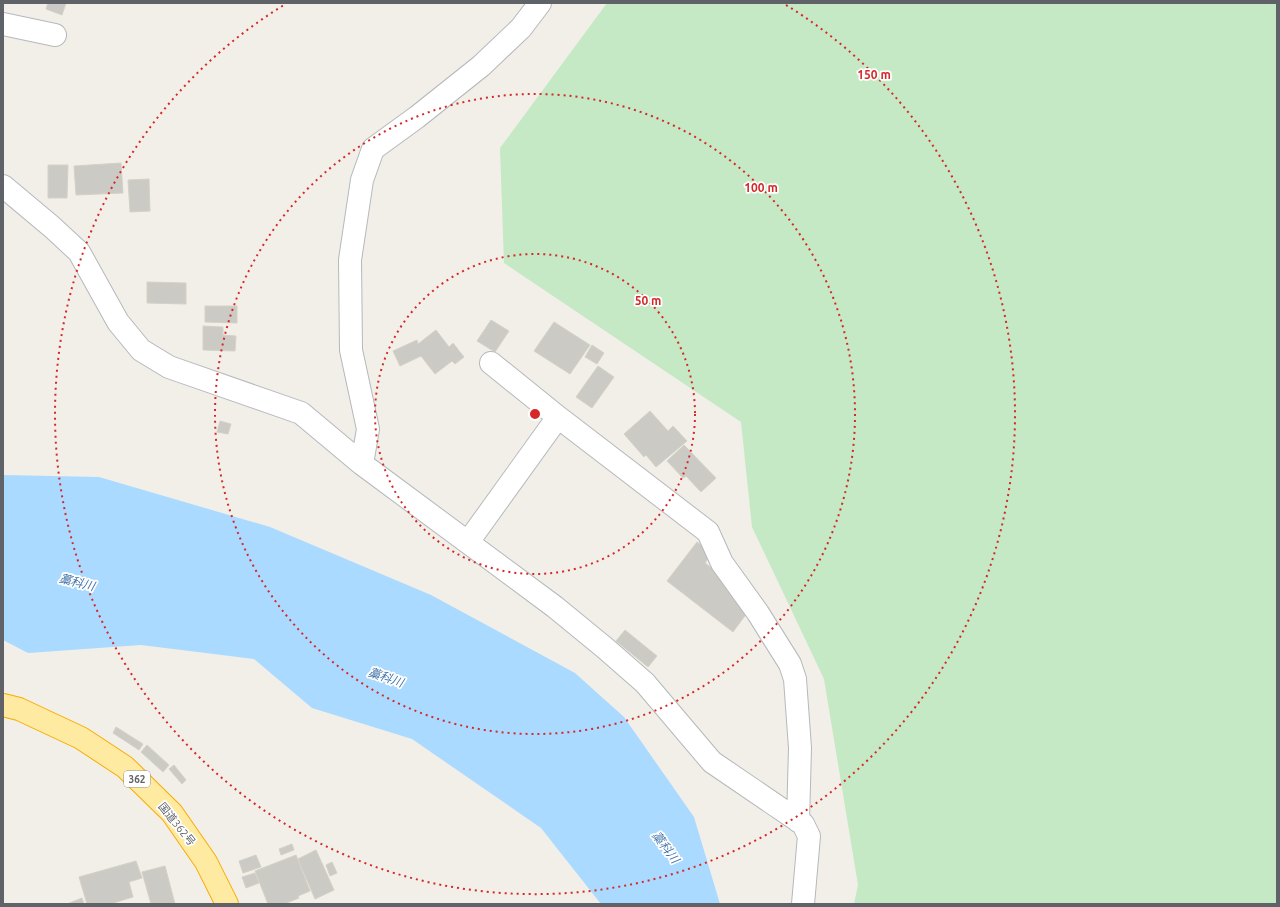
<svg xmlns="http://www.w3.org/2000/svg" width="1280" height="907" viewBox="0 0 1280 907" font-family="Ubuntu,'Noto Sans JP',sans-serif">
<style>
.green{fill:#c5e8c5}
.water{fill:#aadaff}
.building{fill:#cccac5;stroke:#d6d1c6}
.lines{fill:none;stroke-linecap:round;stroke-linejoin:round}
.minor-casing{stroke:#b5b8bc;stroke-width:24}
.trunk-casing{stroke:#f9ab00;stroke-width:24}
.minor{stroke:#fff;stroke-width:22}
.trunk{stroke:#feeaa1;stroke-width:22}
.ring{fill:none;stroke:#d62828;stroke-width:2;stroke-dasharray:2 4}
.labels{text-anchor:middle;dominant-baseline:central;stroke-width:3.5;stroke-linejoin:round;paint-order:stroke}
.shield{fill:#fff;stroke:#8f9295;stroke-width:1}
.shield-label{font-size:10px;font-weight:bold;fill:#5f6368}
.street-label{font-size:11px;fill:#5f6368;stroke:#fff}
.water-label{font-size:12px;font-style:italic;fill:#4174aa;stroke:#fff}
.centre{fill:#d62828;stroke:#fff;stroke-width:2}
.ring-label{font-size:12px;text-anchor:middle;font-weight:bold;fill:#d62828;stroke:#fff;stroke-width:3.5;stroke-linejoin:round;paint-order:stroke}
</style>
<rect width="100%" height="100%" fill="#f1efe8"/>
<!-- green -->
<path class="green" d="M607,3H1277V904H854L858,885L824,679L752,527L741,422L504,263L500,148Z"/>
<!-- water -->
<path class="water" d="M3,475L99,477L270,527L431,595L575,673L624,717L694,817L720,904H601L541,828L412,739L312,708L254,659L141,645L28,653L3,640Z"/>
<!-- building -->
<path class="building" d="M48,3H66L62,15L46,9Z
M121,163L123,193L76,195L74,166Z
M48,165H68L67,198H48Z
M149,179L150,211L130,212L128,180Z
M147,282L186,283V304L147,303Z
M205,306H237V323L205,322Z
M491,320L509,331L495,352L477,341Z
M554,322L590,345L570,374L534,351Z
M203,326L223,327V335L236,336L235,351L203,350Z
M436,330L449,347L453,343L464,357L455,364L452,361L435,374L421,356L400,366L393,351L417,340L418,344Z
M592,345L604,353L597,364L585,357Z
M598,366L614,377L592,408L576,397Z
M650,411L668,431L673,426L687,441L656,467L646,455L644,457L624,434Z
M220,421L231,424L228,434L217,432Z
M684,445L716,478L701,492L686,476L683,478L667,461Z
M697,542L712,553L705,563L717,572L730,587L727,591L733,595L747,613L733,632L667,581Z
M625,630L657,656L648,667L616,641Z
M116,727L143,744L139,750L113,733Z
M147,745L169,765L163,772L141,752Z
M174,765L186,780L182,784L169,769Z
M292,844L294,850L281,855L279,849Z
M316,850L334,890L315,899L298,859Z
M256,855L261,867L243,873L239,861Z
M296,855L310,891L298,896L299,898L284,904H268L255,871Z
M136,861L142,878L129,882L133,897L110,904H87L79,877Z
M332,862L337,873L330,876L326,865Z
M165,866L175,904H151L142,872Z
M255,873L259,883L246,888L242,877Z
M82,898L84,904H67Z"/>
<g class="lines">
<defs>
<path id="minor" d="M3,24L55,35
M3,186L52,227L79,252L118,322L141,350L169,367L301,413L362,464L555,607L605,648L645,683L712,762L803,824L809,836L803,904
M491,363L558,417L708,532L722,563L758,613L790,664L795,679L800,748L798,821
M362,464L368,429L351,350L350,260L362,180L373,149L417,117L481,66L521,28L540,3
M468,542L558,417"/>
<path id="trunk" d="M3,705L19,709L81,738L125,767L172,813L206,862L227,904"/>
</defs>
<!-- minor casing -->
<use href="#minor" class="minor-casing"/>
<!-- trunk casing -->
<use href="#trunk" class="trunk-casing"/>
<!-- minor -->
<use href="#minor" class="minor"/>
<!-- trunk -->
<use href="#trunk" class="trunk"/>
</g>
<!-- distance rings -->
<g class="ring">
<circle cx="535" cy="414" r="160"/>
<circle cx="535" cy="414" r="320"/>
<path d="M786 5A480 480 0 1 1 284 5"/>
</g>
<g class="labels">
<!-- shield labels -->
<rect class="shield" x="124" y="771" width="26" height="16" rx="3"/>
<g class="shield-label">
<text x="137" y="779">362</text>
</g>
<!-- street labels -->
<g class="street-label">
<text transform="translate(177 824) rotate(51)">国道362号</text>
</g>
<!-- water labels -->
<g class="water-label">
<text transform="translate(77 582) rotate(14)">藁科川</text>
<text transform="translate(386 677) rotate(19)">藁科川</text>
<text transform="translate(666 847) rotate(53)">藁科川</text>
</g>
</g>
<circle cx="535" cy="414" r="6" class="centre"/>
<g class="ring-label">
<text x="874" y="79">150 m</text>
<text x="761" y="192">100 m</text>
<text x="648" y="305">50 m</text>
</g>
<!-- border -->
<rect width="1280" height="907" fill="none" stroke="#5f6368" stroke-width="8"/>
</svg>
